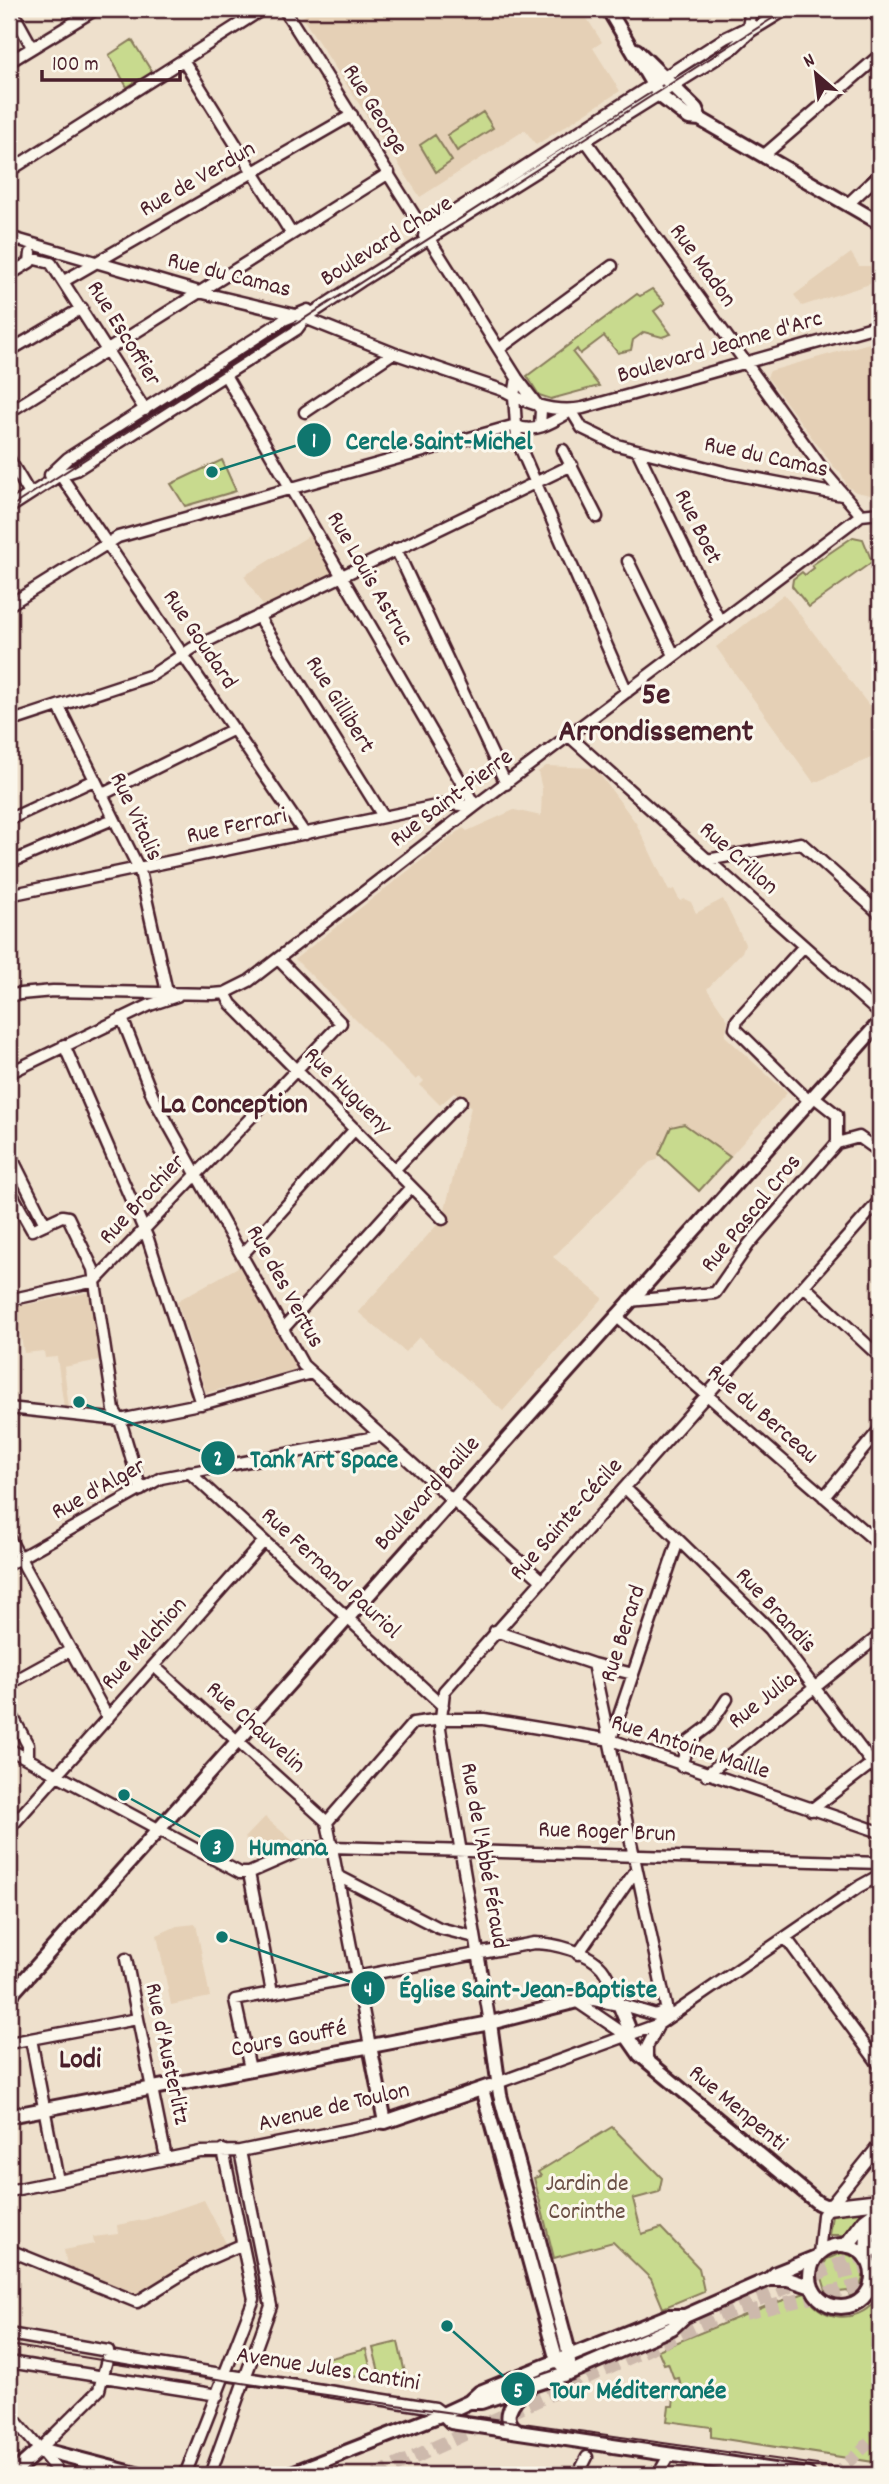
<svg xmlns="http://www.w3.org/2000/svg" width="889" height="2484" viewBox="0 0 889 2484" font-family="Dekko,sans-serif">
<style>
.built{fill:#e5d0b6}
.green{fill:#c8da8e;stroke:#897c5c;stroke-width:2}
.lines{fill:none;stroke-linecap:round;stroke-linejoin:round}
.major-tunnel{stroke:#cdb9ac;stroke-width:12;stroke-dasharray:12 6;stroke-linecap:butt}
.highway-tunnel{stroke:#cdb9ac;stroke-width:14;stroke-dasharray:14 7;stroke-linecap:butt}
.minor-casing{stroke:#4a1f2b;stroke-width:15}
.major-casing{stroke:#4a1f2b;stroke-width:18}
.highway-casing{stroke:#4a1f2b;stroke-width:19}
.minor{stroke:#fbf7ec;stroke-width:10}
.major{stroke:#fbf7ec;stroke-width:12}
.highway{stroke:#fbf7ec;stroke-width:14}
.tram{stroke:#4a1f2b;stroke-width:2}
.labels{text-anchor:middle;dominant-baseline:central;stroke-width:6;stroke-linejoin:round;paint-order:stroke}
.street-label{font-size:24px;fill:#4a1f2b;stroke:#fbf7ec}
.park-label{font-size:24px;fill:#6a4e44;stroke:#fbf7ec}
.quarter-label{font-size:28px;font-weight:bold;fill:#4a1f2b;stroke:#fbf7ec}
.district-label{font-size:32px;font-weight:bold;fill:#4a1f2b;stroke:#fbf7ec}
.leader{fill:none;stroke:#0f766e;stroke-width:2.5}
.callout-dot{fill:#0f766e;stroke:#fbf7ec;stroke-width:2.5}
.mark-label{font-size:21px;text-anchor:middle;font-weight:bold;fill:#fff}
.callout-label{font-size:26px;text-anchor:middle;font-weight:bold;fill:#0f766e;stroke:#fbf7ec;stroke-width:6;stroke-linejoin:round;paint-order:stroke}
</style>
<rect width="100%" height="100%" fill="#eee0cc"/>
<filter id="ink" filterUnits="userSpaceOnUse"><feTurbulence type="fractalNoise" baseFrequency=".0143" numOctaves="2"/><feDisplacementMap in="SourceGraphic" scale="14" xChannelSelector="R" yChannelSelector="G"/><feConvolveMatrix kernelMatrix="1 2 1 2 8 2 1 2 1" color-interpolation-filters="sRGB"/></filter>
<g filter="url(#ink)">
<!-- built -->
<path class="built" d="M315,9H581L602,42L593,48L620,91L536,145L525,130L420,197L302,17Z
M851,253L859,266H870L879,273L870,284L802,306L794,295Z
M880,340V497L856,492L847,486L841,473L834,467L767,377L770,371Z
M310,535L332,573L263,606L244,576Z
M784,594L880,720V754L814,783L716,647Z
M546,766L595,768L636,823L669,891L674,889L680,901L684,899L691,902L696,913L723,899L745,944L742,952L707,989L728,1020L725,1036L787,1093L730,1157L685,1124L671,1127L657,1160L650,1162L631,1180L553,1257L603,1298L503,1411L419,1337L405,1352L358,1312L447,1214L445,1209L471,1107L455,1092L440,1105L420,1085L424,1081L420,1077L416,1080L295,959L463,828L467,831L514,810L541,816L542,789L538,772Z
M240,1266L296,1366L294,1370L206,1393L177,1301Z
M90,1292L100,1360L64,1367L69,1408H64L57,1357L45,1358L44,1351L24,1353L15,1307Z
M265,1817L293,1841L264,1855L245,1838Z
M196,1924L210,1997L171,2005L157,1935L177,1926Z
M204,2200L227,2245L198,2258L140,2295H126L68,2270L64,2250L94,2244L93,2237L118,2234L117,2225L148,2219Z"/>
<!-- green -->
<path class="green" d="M132,40L152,72L127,87L109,55Z
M483,112L493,128L457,151L447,135Z
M435,135L452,161L436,172L420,145Z
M652,289L665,303L654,311L671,334L662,337L644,332L633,340L631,350L618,353L604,336L580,354L577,349L573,353L599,386L551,399L539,395L527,376L637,294L640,296Z
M222,460L236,491L185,506L171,484Z
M853,537L863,539L872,562L809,607L792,586L793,579L802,572L805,575L814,568L812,565Z
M684,1124L730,1157L699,1191L659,1154L671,1127Z
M612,2127L662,2178L659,2192L633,2199L642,2234L661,2228L699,2268L704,2291L663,2308L651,2279L613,2242L554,2258L534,2178L541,2176L538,2172Z
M867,2209L844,2235H829L832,2215Z
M841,2253C866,2256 871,2283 850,2296L848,2291L839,2292V2297L826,2291L820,2271L827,2259Z
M805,2293C821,2321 855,2325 875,2301H880V2463L711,2437V2427L667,2421L669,2406H673L675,2389L681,2388L679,2378L674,2379L668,2363L664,2364L658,2350L769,2305Z
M398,2342L407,2382L381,2380L373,2348Z
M366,2349L373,2379L330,2373L327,2359Z"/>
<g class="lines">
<!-- major-tunnel -->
<path class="major-tunnel" d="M834,2475L880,2433"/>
<!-- highway-tunnel -->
<path class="highway-tunnel" d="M839,2273L880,2264
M745,2313L880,2281
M376,2475L699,2325L875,2249"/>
<defs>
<path id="minor" d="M11,9L32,47
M284,9L517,378L541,410L540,426
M869,9L880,20
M748,27L751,9
M183,60L291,233
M9,62L96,9
M586,141L826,474L861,515
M763,156L880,55
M9,171L263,9
M849,203L880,174
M424,236L441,220L725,38L752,25
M9,237L199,292L300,316L393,353L505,391C528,404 556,413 583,408L880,325
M31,258L51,263L145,410
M9,275L30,262L31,253
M64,281L352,115
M499,349L612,266
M9,351L82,308
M225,375L475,806
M517,378L514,396L516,425C532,436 556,420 571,411
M571,410L582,428L617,445L728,473L842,495
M9,412L389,173
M305,412L393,353
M563,450L597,517
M637,450L720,622
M9,459L30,494
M57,470L305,834
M50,475L68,458L284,320L308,310
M9,508L60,475L76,470L297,329L305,318L361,281L732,49L751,31L787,9
M396,549L506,784
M628,561L673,653
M9,605L118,537L516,425L517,440L627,692
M258,616L383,816
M59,707L140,871L167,992
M9,722L152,675L193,648L572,465
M569,736L880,1014
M101,795L234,729
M9,816L12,818L94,780
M707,860L801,843L880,914
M9,863L113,819
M9,895L446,804L475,806
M804,946L737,1020L735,1028L809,1101
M225,993L231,1004L443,1219
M9,995L53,991L213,994L225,993L249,981L475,806L852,522L861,515L880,513
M122,1018L153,1097L303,1365L541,1580
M64,1045L148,1239L201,1404
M9,1073L150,1005L177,996
M813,1096L837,1115V1143
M9,1152L45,1224
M394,1170L461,1101
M9,1189L32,1230L62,1216L68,1217L93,1269L114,1410L120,1420L141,1490
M242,1255L355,1129
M804,1286L880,1357
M9,1300L95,1281L341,1023L278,959
M629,1301L715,1293L749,1244L837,1143L859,1137L880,1152
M616,1316L880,1545
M283,1329L411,1187
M9,1408L120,1420L209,1402L311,1373
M189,1472L443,1706
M625,1488L770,1629L880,1774
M824,1497L880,1429
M9,1538L108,1718
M9,1564L161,1478L380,1436
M495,1631L593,1664L633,1674
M593,1664L668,2016
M154,1666L327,1822
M9,1684L71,1650
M9,1710L28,1745V1759
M611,1739L678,1541
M9,1749L240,1873H249L306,1848L332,1847L880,1863
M681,1766L689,1741L709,1726L727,1699
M706,1775L880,1635
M811,1810L880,1757
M9,1829L264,1541
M249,1873L272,1992
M338,1876L439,1928L475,1937
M786,1938L880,2066
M578,1954L636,1870
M126,1959L166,2158
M576,2001L626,2035
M490,2023L440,1729L441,1719H484L611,1740L880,1832
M31,2039L58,2181
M9,2043L137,2019
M370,2046L327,1822L413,1723L441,1719L444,1691L880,1200
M647,2061V2047L659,2024
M250,2069L235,2000L534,1943C554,1943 589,1952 602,1968C610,1978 614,1993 619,2004L656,2015L666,2010
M500,2082L659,2024L860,1886L880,1875
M9,2191L200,2152L240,2151L385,2122
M9,2250L137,2302L200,2263L241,2245
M819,2254L823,2215L880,2144
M869,2291L880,2290
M9,2334L108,2351V2356L435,2408L443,2414
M9,2362L218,2395
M9,2413L61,2475
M40,2449L99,2390L108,2356
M185,2475L254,2299L223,2150
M210,2475L271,2306L240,2151
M578,2475L587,2457
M658,2475L670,2454"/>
<path id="major" d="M608,9L659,95L689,118L700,119L880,223
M636,50L696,109L700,119
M9,1997L880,1022
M490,2023L500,2095L567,2345L569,2363
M370,2046L385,2122L490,2086
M482,2089L557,2361L562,2366
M9,2116L490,2023L589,1998L619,2004L628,2026L626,2035L640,2055L818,2203L827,2207
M810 2276a31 31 0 1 1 62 0a31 31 0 1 1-62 0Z
M769,2279H788L812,2287
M469,2402H481L569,2373L672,2328L685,2316L769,2279L776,2273L816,2257
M443,2414L451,2422L808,2475
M520,2432C498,2420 512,2401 526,2389
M11,2475L40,2449L140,2475
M287,2475L443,2414L469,2402L480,2392L668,2316H685"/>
<path id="highway" d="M827,2207L880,2201
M847,2245L865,2221L880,2210
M877,2249L880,2247
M867,2258L868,2234L880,2221
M872,2283H880"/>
</defs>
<!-- minor casing -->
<use href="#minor" class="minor-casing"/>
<!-- major casing -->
<use href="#major" class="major-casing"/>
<!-- highway casing -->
<use href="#highway" class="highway-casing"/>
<!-- minor -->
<use href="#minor" class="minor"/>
<!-- major -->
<use href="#major" class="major"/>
<!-- highway -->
<use href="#highway" class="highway"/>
<!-- tram -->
<path class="tram" d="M9,508L787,9
M9,2345L242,2383L880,2474"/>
</g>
</g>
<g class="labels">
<!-- street labels -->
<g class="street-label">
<text transform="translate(374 110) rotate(58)">Rue George</text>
<text transform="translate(198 180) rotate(-30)">Rue de Verdun</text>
<text transform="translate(387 242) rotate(-32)">Boulevard Chave</text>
<text transform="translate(702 266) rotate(54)">Rue Madon</text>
<text transform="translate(229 276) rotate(14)">Rue du Camas</text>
<text transform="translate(123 334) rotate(58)">Rue Escoffier</text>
<text transform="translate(720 348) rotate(-16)">Boulevard Jeanne d'Arc</text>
<text transform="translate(766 458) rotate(12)">Rue du Camas</text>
<text transform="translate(697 527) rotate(64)">Rue Boet</text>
<text transform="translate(369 579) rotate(60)">Rue Louis Astruc</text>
<text transform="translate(199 640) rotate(56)">Rue Goudard</text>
<text transform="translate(339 705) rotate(58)">Rue Gillibert</text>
<text transform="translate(452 799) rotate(-37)">Rue Saint-Pierre</text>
<text transform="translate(135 817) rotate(65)">Rue Vitalis</text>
<text transform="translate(237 827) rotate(-12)">Rue Ferrari</text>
<text transform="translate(738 859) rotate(42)">Rue Crillon</text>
<text transform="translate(347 1092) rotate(45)">Rue Hugueny</text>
<text transform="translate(143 1200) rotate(-47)">Rue Brochier</text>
<text transform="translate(752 1214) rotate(-51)">Rue Pascal Cros</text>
<text transform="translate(284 1287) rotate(61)">Rue des Vertus</text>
<text transform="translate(762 1415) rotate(41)">Rue du Berceau</text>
<text transform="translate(99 1490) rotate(-29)">Rue d'Alger</text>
<text transform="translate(428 1494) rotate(-48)">Boulevard Baille</text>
<text transform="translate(567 1520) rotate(-48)">Rue Sainte-Cécile</text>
<text transform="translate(330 1574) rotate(43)">Rue Fernand Pauriol</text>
<text transform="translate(775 1611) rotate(47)">Rue Brandis</text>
<text transform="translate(624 1634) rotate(-72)">Rue Berard</text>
<text transform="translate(145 1644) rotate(-48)">Rue Melchion</text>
<text transform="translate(763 1701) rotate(-38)">Rue Julia</text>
<text transform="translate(255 1728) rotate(42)">Rue Chauvelin</text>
<text transform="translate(690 1748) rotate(18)">Rue Antoine Maille</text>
<text transform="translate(607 1833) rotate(2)">Rue Roger Brun</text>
<text transform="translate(483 1856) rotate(80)">Rue de l'Abbé Féraud</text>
<text transform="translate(289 2040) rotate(-11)">Cours Gouffé</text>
<text transform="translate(166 2054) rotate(78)">Rue d'Austerlitz</text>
<text transform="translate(334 2108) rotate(-13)">Avenue de Toulon</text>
<text transform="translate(737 2109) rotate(40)">Rue Menpenti</text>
<text transform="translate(328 2370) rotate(9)">Avenue Jules Cantini</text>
</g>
<!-- park labels -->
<g class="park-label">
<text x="587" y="2185">Jardin de<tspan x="587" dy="28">Corinthe</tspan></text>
</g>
<!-- quarter labels -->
<g class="quarter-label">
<text x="234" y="1107">La Conception</text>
<text x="80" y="2062">Lodi</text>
</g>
<!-- district labels -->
<g class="district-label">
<text x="656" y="697">5e<tspan x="656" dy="37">Arrondissement</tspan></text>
</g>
</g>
<!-- callouts -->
<path class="leader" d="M212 472L314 440M79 1402L218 1458M124 1795L217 1846M222 1937L368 1988M447 2326L518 2389"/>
<g class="callout-dot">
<circle cx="212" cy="472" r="7"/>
<circle cx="79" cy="1402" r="7"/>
<circle cx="124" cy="1795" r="7"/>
<circle cx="222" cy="1937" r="7"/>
<circle cx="447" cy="2326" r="7"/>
<circle cx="314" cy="440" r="18"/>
<circle cx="218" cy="1458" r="18"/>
<circle cx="217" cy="1846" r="18"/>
<circle cx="368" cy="1988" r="18"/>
<circle cx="518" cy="2389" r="18"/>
</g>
<g class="mark-label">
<text x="314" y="447">1</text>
<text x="218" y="1465">2</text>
<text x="217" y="1854">3</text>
<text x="368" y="1996">4</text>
<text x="518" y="2397">5</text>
</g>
<g class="callout-label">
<text x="439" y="449">Cercle Saint-Michel</text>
<text x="324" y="1467">Tank Art Space</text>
<text x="288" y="1855">Humana</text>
<text x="528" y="1997">Église Saint-Jean-Baptiste</text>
<text x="638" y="2398">Tour Méditerranée</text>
</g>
<!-- margin -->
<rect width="889" height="2484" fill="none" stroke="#fbf7ec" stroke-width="35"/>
<rect x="18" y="18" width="854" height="2449" fill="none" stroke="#4a1f2b" stroke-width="2.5" filter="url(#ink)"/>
<!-- north arrow -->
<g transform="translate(816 74) rotate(332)" stroke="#fbf7ec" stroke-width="5" paint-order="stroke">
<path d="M0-5L12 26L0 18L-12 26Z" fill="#4a1f2b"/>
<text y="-10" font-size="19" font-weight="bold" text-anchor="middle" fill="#4a1f2b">N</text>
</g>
<!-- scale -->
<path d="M42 70v10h138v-10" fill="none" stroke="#4a1f2b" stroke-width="3.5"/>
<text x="52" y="70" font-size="21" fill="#4a1f2b" stroke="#fbf7ec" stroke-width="5" paint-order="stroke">100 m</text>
</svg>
